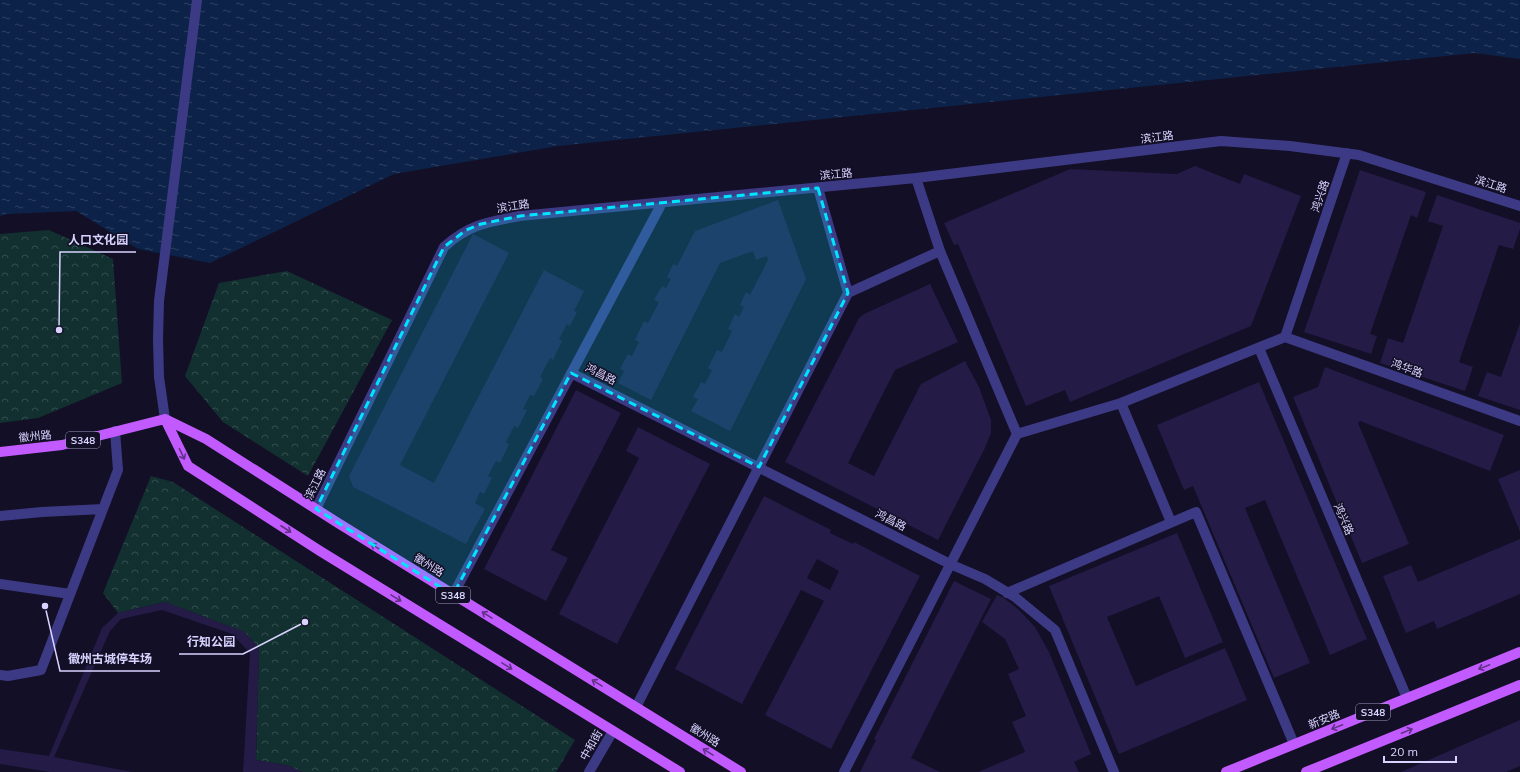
<svg xmlns="http://www.w3.org/2000/svg" width="1520" height="772" viewBox="0 0 1520 772" font-family="Mulish,'Noto Sans SC',sans-serif">
<style>
.park{fill:url(#park-crowns)}
.water{fill:url(#water-ripples)}
.building{fill:#241b47;fill-rule:evenodd}
.lines{fill:none;stroke-linecap:round;stroke-linejoin:round}
.minor{stroke:#3d3a85;stroke-width:10}
.major{stroke:#c25bff;stroke-width:10}
.oneway{stroke:#623188}
.marked{fill:#00e5ff;fill-opacity:0.2;stroke:#00e5ff;stroke-width:3;stroke-dasharray:8 5;stroke-linejoin:round}
.labels{text-anchor:middle;dominant-baseline:central;stroke-width:3;stroke-linejoin:round;paint-order:stroke}
.shield{fill:#130f26;stroke:#9e99be;stroke-width:1}
.shield-label{font-size:10px;font-weight:bold;fill:#d9d4ff}
.street-label{font-size:11px;fill:#d9d4ff;stroke:#130f26}
.leader{fill:none;stroke:#d9d4ff;stroke-width:1.5}
.callout-dot{fill:#d9d4ff;stroke:#130f26;stroke-width:1.5}
.callout-label{font-size:12px;text-anchor:middle;font-weight:bold;fill:#d9d4ff;stroke:#130f26;stroke-width:3;stroke-linejoin:round;paint-order:stroke}
</style>
<defs>
<pattern id="park-crowns" width="20" height="18" patternUnits="userSpaceOnUse"><rect width="20" height="18" fill="#12302f"/><path d="M2 6a3 3 0 1 1 6 0M12 15a3 3 0 1 1 6 0" fill="none" stroke="#344d4e"/></pattern>
<pattern id="water-ripples" width="26" height="14" patternUnits="userSpaceOnUse"><rect width="26" height="14" fill="#0c2248"/><path d="M2 4q2-2 4 0t4 0M15 11q2-2 4 0t4 0" fill="none" stroke="#2f4163"/></pattern>
</defs>
<rect width="100%" height="100%" fill="#130f26"/>
<!-- park -->
<path class="park" d="M49,230L113,259L122,383L38,418L0,423V234Z
M287,271L392,320L308,476L223,422L185,376L219,283Z
M151,476L173,482L575,740L556,772H302L289,766L256,760L259,648L244,632L165,602L118,613L103,593Z"/>
<!-- water -->
<path class="water" d="M0,0H1520V59L1475,53L558,146L394,174L210,263L138,249L76,211L7,214L0,216Z"/>
<!-- building -->
<path class="building" d="M1195,166L1240,184L1244,174L1301,196L1251,326L1070,402L1065,390L1026,406L958,244L954,245L944,223L1070,169L1177,174Z
M1360,170L1426,192L1417,218L1411,215L1370,334L1377,336L1371,354L1304,332Z
M1437,195L1520,223V229L1513,249L1499,245L1459,362L1473,367L1465,391L1380,363L1388,338L1403,343L1443,226L1428,221Z
M778,200L806,279L730,431L691,411L698,399L693,397L701,382L705,384L712,370L708,368L717,350L722,352L732,331L728,329L735,314L739,317L744,307L740,305L746,292L750,295L768,260L767,256L756,260L753,251L720,263L651,400L618,383L624,371L620,369L628,354L632,356L639,342L635,340L644,321L648,323L659,302L654,300L662,286L666,288L671,279L667,277L673,264L677,266L695,231Z
M473,234L509,253L400,465L434,483L544,270L584,291L574,311L577,312L570,326L567,324L559,339L562,341L553,360L550,358L540,377L543,379L534,396L530,395L523,409L527,410L518,428L514,426L506,442L509,444L500,463L496,461L488,476L492,478L484,494L480,492L475,503L485,509L466,544L353,487L349,476Z
M930,284L958,342L895,370L848,463L874,476L921,384L965,361L979,387L991,420V433L985,448L938,540L785,462L859,318L864,314Z
M1520,323V410L1478,396L1487,372L1501,377Z
M1325,367L1504,435L1490,471L1360,421L1358,423L1409,544L1362,563L1293,397L1318,387Z
M1259,382L1367,639L1330,655L1265,500L1245,508L1310,663L1274,678L1193,486L1184,490L1157,425Z
M576,390L621,413L551,550L568,558L546,601L484,569Z
M638,427L710,464L617,644L559,614L639,458L626,451Z
M1520,470V532L1498,479Z
M764,496L831,530L830,533L853,544L854,542L920,576L831,749L765,715L824,601L801,590L742,704L675,669ZM817,559L839,571L830,590L807,578Z
M1177,533L1223,642L1185,658L1159,596L1107,617L1136,686L1225,648L1247,700L1119,754L1049,586Z
M1520,539V594L1437,629L1434,621L1406,633L1383,576L1411,565L1418,582Z
M954,581L991,599L911,758L940,772H860L876,740L874,739Z
M997,595L1004,598L1019,610L1035,627L1049,652L1091,754L1074,762L1079,772H978L1025,752L1012,722L1026,716L1008,674L1019,669L1005,639L982,622Z
M165,602L245,632L259,648L256,760L289,766L302,772H243L250,653L232,634L162,610L121,619L110,631L54,757L132,772H50L0,764V749L49,756L102,628L118,613Z
M1520,720V766L1506,772H1401Z"/>
<g class="lines">
<!-- minor -->
<path class="minor" d="M916,178L940,251L1017,434
M848,293L940,251
M1285,337L1520,421
M1285,337L1347,153
M1259,348L1407,698
M571,373L950,564L985,579L1015,597L1055,630L1114,772
M1121,403L1171,522
M165,419L159,377L158,339L159,301L197,0
M316,509L444,247C469,224 488,222 520,216L916,178L1221,141L1290,146L1359,155L1520,206
M0,516L42,512L103,509
M0,584L70,594
M1007,593L1196,512L1294,744
M453,595L662,203
M0,675L8,676L41,670L118,470L115,431
M636,707L848,293L818,188
M589,772L613,731
M844,772L1017,434L1121,403L1285,337"/>
<!-- major -->
<path class="major" d="M165,419L188,466L320,551L680,772
M0,452L62,445L165,419L206,439L338,523L741,772
M1226,772L1520,652
M1306,772L1520,685"/>
</g>
<!-- one-way arrows -->
<defs><path id="oneway-shaft" d="M-6 0H5M1.5-3L5.5 0L1.5 3" fill="none" stroke-width="1.6" stroke-linecap="round" stroke-linejoin="round"/></defs>
<g class="oneway">
<use href="#oneway-shaft" transform="translate(182 454) rotate(64)"/>
<use href="#oneway-shaft" transform="translate(286 529) rotate(33)"/>
<use href="#oneway-shaft" transform="translate(376 547) rotate(-148)"/>
<use href="#oneway-shaft" transform="translate(396 598) rotate(32)"/>
<use href="#oneway-shaft" transform="translate(487 615) rotate(-148)"/>
<use href="#oneway-shaft" transform="translate(507 666) rotate(32)"/>
<use href="#oneway-shaft" transform="translate(1484 667) rotate(158)"/>
<use href="#oneway-shaft" transform="translate(597 683) rotate(-148)"/>
<use href="#oneway-shaft" transform="translate(1337 727) rotate(158)"/>
<use href="#oneway-shaft" transform="translate(1407 731) rotate(-22)"/>
<use href="#oneway-shaft" transform="translate(708 752) rotate(-148)"/>
</g>
<!-- marked area -->
<path class="marked" d="M818,188L848,293L759,467L571,373L453,595L316,509L444,247L466,230L481,224L520,216Z"/>
<g class="labels">
<!-- shield labels -->
<g class="shield">
<rect x="66" y="432" width="34" height="16" rx="3"/>
<rect x="436" y="587" width="34" height="16" rx="3"/>
<rect x="1356" y="704" width="34" height="16" rx="3"/>
</g>
<g class="shield-label">
<text x="83" y="440">S348</text>
<text x="453" y="595">S348</text>
<text x="1373" y="712">S348</text>
</g>
<!-- street labels -->
<g class="street-label">
<text transform="translate(1157 137) rotate(-7)">滨江路</text>
<text transform="translate(836 174) rotate(-5)">滨江路</text>
<text transform="translate(1491 184) rotate(18)">滨江路</text>
<text transform="translate(1320 196) rotate(-71)">鸿兴路</text>
<text transform="translate(513 206) rotate(-9)">滨江路</text>
<text transform="translate(1407 368) rotate(20)">鸿华路</text>
<text transform="translate(601 374) rotate(27)">鸿昌路</text>
<text transform="translate(35 436) rotate(-6)">徽州路</text>
<text transform="translate(315 484) rotate(-64)">滨江路</text>
<text transform="translate(1344 519) rotate(67)">鸿兴路</text>
<text transform="translate(891 520) rotate(27)">鸿昌路</text>
<text transform="translate(429 565) rotate(32)">徽州路</text>
<text transform="translate(1324 719) rotate(-22)">新安路</text>
<text transform="translate(705 735) rotate(32)">徽州路</text>
<text transform="translate(591 745) rotate(-60)">中和街</text>
</g>
</g>
<!-- callouts -->
<path class="leader" d="M59 330L60 252H136M305 622L243 654H179M45 606L60 671H160"/>
<g class="callout-dot">
<circle cx="59" cy="330" r="4"/>
<circle cx="305" cy="622" r="4"/>
<circle cx="45" cy="606" r="4"/>
</g>
<g class="callout-label">
<text x="98" y="244">人口文化园</text>
<text x="211" y="646">行知公园</text>
<text x="110" y="663">徽州古城停车场</text>
</g>
<!-- scale -->
<path d="M1384 756v6h72v-6" fill="none" stroke="#d9d4ff" stroke-width="2"/>
<text x="1390" y="756" font-size="12" fill="#d9d4ff" stroke="#130f26" stroke-width="3" paint-order="stroke">20 m</text>
</svg>
